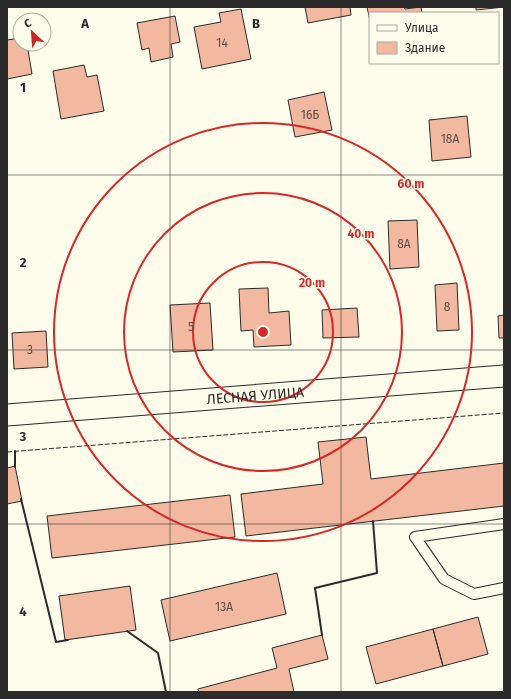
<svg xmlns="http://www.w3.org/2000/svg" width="511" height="699" viewBox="0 0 511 699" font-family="'Fira Sans',sans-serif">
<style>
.building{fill:#f2b8a0;stroke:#2b2b2b}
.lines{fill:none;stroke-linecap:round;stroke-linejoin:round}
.service-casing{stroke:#2b2b2b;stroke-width:12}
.minor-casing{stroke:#2b2b2b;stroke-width:23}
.service{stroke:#fdfbea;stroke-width:10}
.minor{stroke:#fdfbea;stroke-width:21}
.fence{stroke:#2b2b2b;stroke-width:1;stroke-dasharray:5 2;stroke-linecap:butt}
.wall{stroke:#2b2b2b;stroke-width:2}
.grid{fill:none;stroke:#2b2b2b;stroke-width:1;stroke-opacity:0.55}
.ring{fill:none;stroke:#d62828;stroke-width:2}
.labels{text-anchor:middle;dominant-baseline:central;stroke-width:3;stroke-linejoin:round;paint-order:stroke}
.number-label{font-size:12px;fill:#5d4e48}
.street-label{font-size:14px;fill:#2b2b2b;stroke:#fdfbea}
.grid-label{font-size:13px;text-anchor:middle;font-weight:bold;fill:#2b2b2b;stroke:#fdfbea;stroke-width:3;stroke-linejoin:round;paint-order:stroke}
.centre{fill:#d62828;stroke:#fdfbea;stroke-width:2}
.ring-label{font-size:12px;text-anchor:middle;font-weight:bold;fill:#d62828;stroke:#fdfbea;stroke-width:3;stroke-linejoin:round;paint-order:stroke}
</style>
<rect width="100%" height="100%" fill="#fdfbea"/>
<!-- building -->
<path class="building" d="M305,7H350L351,15L308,23Z
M367,7H404L405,9L421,7L422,13H370V21Z
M476,7H504L476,10Z
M241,9L251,59L202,69L194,27L221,22L219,13Z
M175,16L180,42L171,44L173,57L151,62L149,48L142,50L137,23Z
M20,38V44H27L32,74L7,79V40Z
M84,65L87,77L97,75L104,111L61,119L53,71Z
M324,92L332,130L295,137L288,100Z
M467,116L471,157L432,161L429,120Z
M417,220L419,267L390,269L388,221Z
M457,283L459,330L437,331L435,285Z
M268,288L269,313L289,311L291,345L254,347L253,330L241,331L239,289Z
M210,303L213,350L173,352L170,305Z
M357,308L359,337L323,338L322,310Z
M504,315V338H499L498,316Z
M46,331L48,367L14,369L12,333Z
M366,437L371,479L504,463V506L246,536L241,494L323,484L318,442Z
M15,466L22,501L7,504V468Z
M230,495L235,537L52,558L47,516Z
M277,573L286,614L170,641L161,600Z
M130,586L136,630L65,640L59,596Z
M478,617L488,654L443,666L433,629Z
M433,629L443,666L376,684L366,647Z
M322,635L328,659L289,669L294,692H199L198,689L277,668L272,648Z"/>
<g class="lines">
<defs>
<path id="service" d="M504,524L415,537L444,579L474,594L504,588"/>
<g id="minor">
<path id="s1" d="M7,415L504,376"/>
</g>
</defs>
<!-- service casing -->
<use href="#service" class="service-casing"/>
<!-- minor casing -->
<use href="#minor" class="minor-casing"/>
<!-- service -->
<use href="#service" class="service"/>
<!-- minor -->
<use href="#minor" class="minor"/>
<!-- fence -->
<path class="fence" d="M7,452L504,413"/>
<!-- wall -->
<path class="wall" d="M15,451V467
M21,499L56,642L68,640
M127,631L158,653L166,692
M322,635L315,588L377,573L373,521"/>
</g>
<!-- grid -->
<path class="grid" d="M170,7V692M341,7V692M7,175H504M7,350H504M7,524H504"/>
<!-- distance rings -->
<g class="ring">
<circle cx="263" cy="332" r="70"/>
<circle cx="263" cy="332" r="139"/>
<circle cx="263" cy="332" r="209"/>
</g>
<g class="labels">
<!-- number labels -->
<g class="number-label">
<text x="222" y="43">14</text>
<text x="310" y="115">16Б</text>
<text x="450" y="139">18А</text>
<text x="404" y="244">8А</text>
<text x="447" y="307">8</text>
<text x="191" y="327">5</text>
<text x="30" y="350">3</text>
<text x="224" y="607">13А</text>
</g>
<!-- street labels -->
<g class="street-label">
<text stroke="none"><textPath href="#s1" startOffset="249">ЛЕСНАЯ УЛИЦА</textPath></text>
</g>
</g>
<g class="grid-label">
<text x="85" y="28">A</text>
<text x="256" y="28">B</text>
<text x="23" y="92">1</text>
<text x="23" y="267">2</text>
<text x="23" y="441">3</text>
<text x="23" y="616">4</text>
</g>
<circle cx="263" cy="332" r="6" class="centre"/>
<g class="ring-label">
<text x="411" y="188">60 m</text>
<text x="361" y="238">40 m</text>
<text x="312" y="287">20 m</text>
</g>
<!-- border -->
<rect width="511" height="699" fill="none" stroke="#2b2b2b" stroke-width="16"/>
<!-- legend -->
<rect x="369" y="12" width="130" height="52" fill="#fdfbea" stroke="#a9a89e"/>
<rect x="377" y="25" width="20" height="6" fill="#fdfbea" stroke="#a9a89e"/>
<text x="405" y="32" font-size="12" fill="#2b2b2b">Улица</text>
<rect x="377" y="42" width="20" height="12" fill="#f2b8a0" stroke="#a9a89e"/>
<text x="405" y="52" font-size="12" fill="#2b2b2b">Здание</text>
<!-- north arrow -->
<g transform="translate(32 32) rotate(334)"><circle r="19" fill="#fdfbea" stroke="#a9a89e"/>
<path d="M0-3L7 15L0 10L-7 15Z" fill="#c62828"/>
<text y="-6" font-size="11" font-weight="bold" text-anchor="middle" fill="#2b2b2b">С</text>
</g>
</svg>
